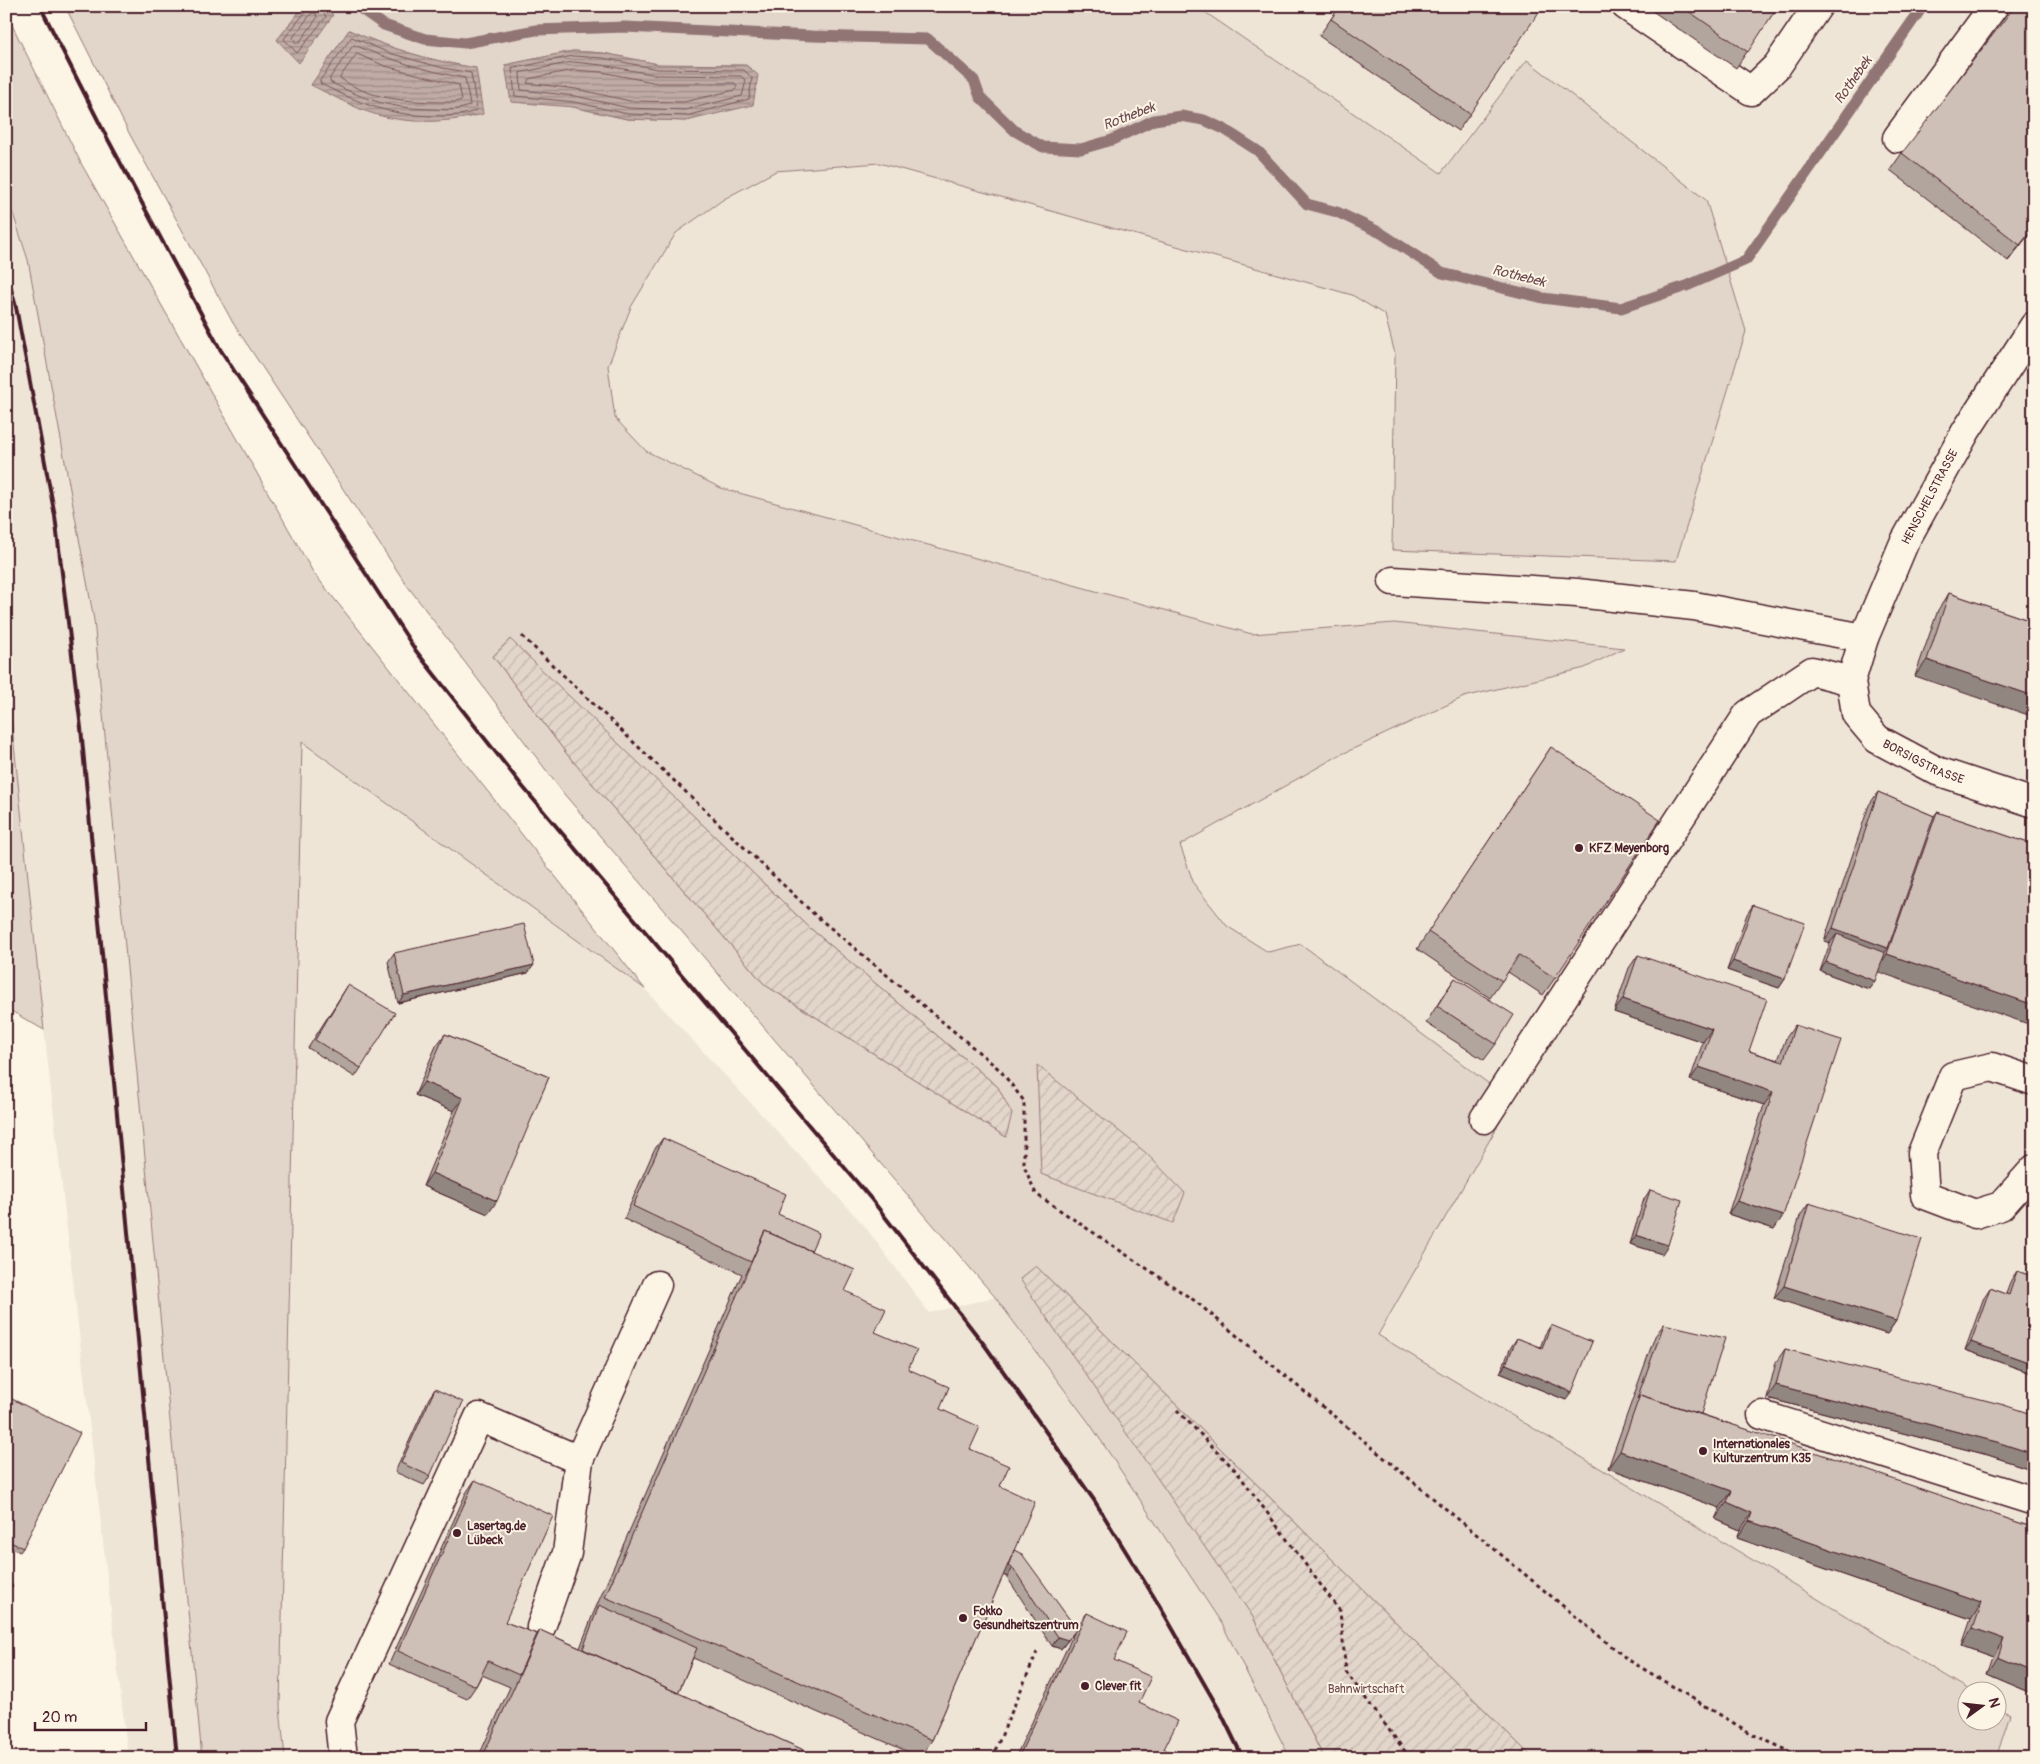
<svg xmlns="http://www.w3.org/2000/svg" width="2040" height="1764" viewBox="0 0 2040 1764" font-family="Pangolin,sans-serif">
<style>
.built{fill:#eee5d7}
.green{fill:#e2d5ca;stroke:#967a7a;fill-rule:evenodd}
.garden{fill:url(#garden-furrows);stroke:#967a7a}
.water{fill:url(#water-rules);stroke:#917474}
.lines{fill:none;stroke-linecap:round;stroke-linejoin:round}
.shore{stroke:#79575c;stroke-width:1}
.stream{stroke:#917474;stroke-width:11}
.minor-casing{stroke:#4a1f2b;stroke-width:31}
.path{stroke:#4a1f2b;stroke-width:3;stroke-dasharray:4 4;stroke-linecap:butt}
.minor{stroke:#fcf5e5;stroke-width:28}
.rail{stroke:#4a1f2b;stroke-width:4}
.wall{fill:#b2a59d;stroke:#4a1f2b}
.shaded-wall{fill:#918680;stroke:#4a1f2b}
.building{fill:#cfc0b7;stroke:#4a1f2b}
.poi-dot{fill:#4a1f2b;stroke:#fcf5e5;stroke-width:2}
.labels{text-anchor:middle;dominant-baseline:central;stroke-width:4;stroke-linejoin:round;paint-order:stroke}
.street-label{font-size:12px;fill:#4a1f2b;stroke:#fcf5e5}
.poi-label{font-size:12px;font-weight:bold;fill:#4a1f2b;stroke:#fcf5e5;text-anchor:start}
.park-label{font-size:12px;fill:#704c53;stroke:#fcf5e5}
.water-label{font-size:14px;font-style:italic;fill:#6d4950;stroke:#fcf5e5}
</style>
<defs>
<pattern id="garden-furrows" width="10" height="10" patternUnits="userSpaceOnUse" patternTransform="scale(1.25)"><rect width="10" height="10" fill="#e2d5ca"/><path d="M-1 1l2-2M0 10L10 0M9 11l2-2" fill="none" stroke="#c3b6ae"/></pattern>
<pattern id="water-rules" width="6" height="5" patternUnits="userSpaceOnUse" patternTransform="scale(1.25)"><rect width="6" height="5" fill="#c0aca5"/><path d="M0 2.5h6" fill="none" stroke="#9e8b87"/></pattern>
</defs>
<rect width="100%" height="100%" fill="#fcf5e5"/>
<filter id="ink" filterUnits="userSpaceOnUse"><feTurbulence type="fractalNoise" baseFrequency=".02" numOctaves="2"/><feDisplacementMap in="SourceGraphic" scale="10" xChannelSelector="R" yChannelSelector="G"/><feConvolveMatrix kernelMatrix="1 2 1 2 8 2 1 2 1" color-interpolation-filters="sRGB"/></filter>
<g filter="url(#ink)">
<!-- built -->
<path class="built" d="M1196,6H2034V1758H1996L2010,1715L1998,1707V1692L1971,1691L1378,1335L1268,952L1227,926L1194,884L1180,844L1338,756L1464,697L1585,668L1623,648L1394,623L1252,634L721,488L646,451L615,418L608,366L631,307L676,233L724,199L776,171L879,163L1353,295L1385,315L1395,354L1392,550L1527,60L1442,173Z
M6,192L28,260L94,620L202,1758H128L44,1030L6,668Z
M302,742L645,989L864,1225L929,1313L995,1297L1090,1424L1222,1624L1290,1758H285L280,1707Z"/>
<!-- green -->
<path class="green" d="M65,6H304L277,40L333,15L324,6H1196L1441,173L1527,60L1706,200L1746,331L1676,561L1392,550L1395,354L1385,315L1352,295L879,163L776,171L724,199L676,233L631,307L608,366L615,418L646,451L721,488L1252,634L1394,623L1624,648L1585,668L1464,697L1338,756L1180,845L1194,884L1227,926L1268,952L1301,944L1512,1101L1378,1335L1971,1691L1968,1692V1722H1998V1707L2010,1715L1996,1758H1533L1036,1266L1253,1617L1324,1758H1290L1222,1624L1090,1424L995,1297L564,794L406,584L233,323L129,133ZM349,30C391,49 431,61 476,68L311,85ZM573,51L603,53L658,64L753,104L686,121L627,119L573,107L505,65ZM510,640L810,928L998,1087L1006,1137L765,985L566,753L493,656Z
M6,13L82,165L313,572L645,989L302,742L280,1707L285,1758H202L94,620L28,260L6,192Z
M6,668L44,1030L6,1008Z"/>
<!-- garden -->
<path class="garden" d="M510,639L810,928L998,1087L1012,1114L1006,1137L765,985L566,753L493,656Z
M1037,1065L1145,1152L1185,1193L1173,1223L1041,1174Z
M1036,1266L1533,1758H1324L1253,1617L1020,1279Z"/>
<!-- water -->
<path class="water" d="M304,6H324L333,15L299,63L277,40Z
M349,30C391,49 431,61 476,68L483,114C444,124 399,125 360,109C344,102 327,93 311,85Z
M573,51L603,53L658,64L746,65L758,75L753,105L686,121L627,119L573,107L511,102L505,65Z"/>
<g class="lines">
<!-- shore -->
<path class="shore" d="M307,6L306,11L284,39L297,53L326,17L321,6
M312,13H316L317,18L299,43H296L293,38Z
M352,37L389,53L443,68L471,73L477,110C464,116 449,116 435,116C387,115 364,105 321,84L320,81Z
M354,45C391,60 426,71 465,78L470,105C459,111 447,110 435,109C392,109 368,101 330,82V78Z
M357,54L385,66L459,85L462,100L455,102C417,102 372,102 340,78Z
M573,56L603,58L657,69L744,70L752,78L749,99L686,116L628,114L574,102L515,96L512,69Z
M573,62L602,65L657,75L741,76L746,81L742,96L685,110L629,108L575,96L521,90L520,73Z
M574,70L601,72L657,83H735L737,86L735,90L684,102L630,101L576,89L527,83L529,79Z"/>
<!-- stream -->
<path class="stream" d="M357,6L384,25L425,39L465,43L536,30L625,27L812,36L928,39L974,80L980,97L1015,131L1043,147L1081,149L1112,140L1154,120L1181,116L1204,120L1224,129L1258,151L1307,204L1337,212L1381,233L1442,273L1543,298L1621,308L1689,285L1746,260L1923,6"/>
<defs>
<g id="minor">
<path d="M1626,6L1751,91L1777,66L1818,6"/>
<path d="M1897,138L1994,6"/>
<path id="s1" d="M2034,326L1966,431L1904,543L1864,638L1851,681L1856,714L1877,739L1937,771L2034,803"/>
<path d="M1393,581L1577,593L1694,606L1864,638"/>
<path d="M2034,1081L1992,1067L1953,1076L1922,1153L1925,1195L1975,1214L2001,1206L2034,1169"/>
<path d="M1484,1119L1748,714L1812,671L1851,681"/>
<path d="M1762,1415L2034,1501"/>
<path d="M541,1627L567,1553L579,1460"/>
<path d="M343,1758L339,1721L479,1417L579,1460L657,1285"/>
</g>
</defs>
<!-- minor casing -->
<use href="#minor" class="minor-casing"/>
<!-- path -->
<path class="path" d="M522,636L814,914L1000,1070L1024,1101V1166L1036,1194L1195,1301L1627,1659L1752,1734L1804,1758
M1177,1410L1237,1472L1340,1611L1346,1672L1410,1758
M992,1758L1037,1652"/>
<!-- minor -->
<use href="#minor" class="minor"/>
<!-- rail -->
<path class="rail" d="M40,6L104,132L220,349L416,651L523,787L872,1200L986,1347L1094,1500L1159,1605L1221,1713L1243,1758
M6,271L16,307L55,516L81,728L177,1758"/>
</g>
<!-- wall -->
<path class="wall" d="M1340,6L1470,114L1458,131L1319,36Z
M1645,6H1778L1736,68Z
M1902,153L2034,228L2008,261L1890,170Z
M1949,593L2034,622L1915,676L1938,610Z
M1551,747L1555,978L1543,995L1508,972L1490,998L1417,949Z
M1878,792L1934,816L1937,812L2034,845L1878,972L1869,989L1820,971L1830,943L1824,941L1869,805Z
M1753,905L1785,979L1779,988L1727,970L1747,914Z
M394,953L528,973L398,1003L388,962Z
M1638,955L1749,1051L1778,1060L1786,1038L1795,1025L1774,1229L1728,1214L1764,1105L1690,1080L1703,1042L1614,1012L1629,968Z
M1455,978L1496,1044L1484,1060L1426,1023L1444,994Z
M348,985L361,1068L355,1077L308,1048Z
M445,1034L549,1077L488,1214L423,1186L454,1111L415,1095L436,1046Z
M663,1138L778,1214L845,1291L875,1332L908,1369L1000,1486L1014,1550L1070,1620L1078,1625L1087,1613L1114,1660L1139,1703L1164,1749L1184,1758H1015L1074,1633L1061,1649L1052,1646L1007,1577L1003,1575L932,1740L920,1757L693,1658L678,1693L821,1758H478L510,1687L482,1675L476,1686L467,1699L389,1664L466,1493L475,1480L505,1622L537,1634L540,1630L580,1648L593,1614L742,1274L624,1219L654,1150Z
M1650,1190L1662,1254L1630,1244L1644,1199Z
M1809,1203L1896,1321L1887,1334L1774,1298L1800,1216Z
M2017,1271L2034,1277V1374L1965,1350L1984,1297L1990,1288L2006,1294L2011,1280Z
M1664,1324L1701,1414L2034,1528V1694L1987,1674L1993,1656L1962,1645L1971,1619L1737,1538L1740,1530L1715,1519L1720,1508L1608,1468L1655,1336Z
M1551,1325L1566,1400L1500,1373L1511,1347L1517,1338L1540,1348L1545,1334Z
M1785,1349L2034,1415V1470L1988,1455L1767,1398L1776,1362Z
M435,1389L430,1476L424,1485L395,1472L429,1398Z
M6,1396L23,1548L20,1552L6,1546Z"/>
<!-- shaded-wall -->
<path class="shaded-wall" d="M2034,227V228L2008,261L2020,245Z
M1927,660L2034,696V717L1915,676Z
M1833,928L1888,948L1879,961L1837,934L1830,943L1824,941Z
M1887,954L2034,1005V1026L1876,971Z
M1733,961L1785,979L1779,988L1727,970Z
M1826,962L1875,981L1869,989L1820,971Z
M534,965L528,973L398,1003L404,995Z
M1623,999L1712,1029L1703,1042L1614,1012Z
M1699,1067L1773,1092L1764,1105L1690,1080Z
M424,1082L463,1098L454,1111L415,1095Z
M432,1173L497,1201L488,1214L423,1186Z
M1737,1201L1783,1216L1774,1229L1728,1214Z
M1636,1235L1668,1245L1662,1254L1630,1244Z
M1784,1286L1896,1321L1887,1334L1774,1298Z
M1971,1342L2034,1364V1374L1965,1350Z
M1506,1364L1572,1392L1566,1400L1500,1373Z
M1776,1385L1997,1442L2034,1454V1470L1988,1455L1767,1398Z
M1620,1451L1732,1491L1720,1508L1608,1468Z
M1727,1502L1752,1513L1740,1530L1715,1519Z
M1749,1521L1982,1602L1971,1619L1737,1538Z
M1006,1565L1013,1568L1007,1577L1000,1574Z
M1079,1626L1061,1649L1052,1646L1058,1637Z
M1973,1628L2004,1639L1993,1656L1962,1645Z
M1998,1657L2034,1672V1694L1987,1674Z"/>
<!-- building -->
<path class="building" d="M1340,6H1543L1470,114L1331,19Z
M1681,6H1778L1748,52Z
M2015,6H2034V227L2020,245L1902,153Z
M1949,593L2034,622V696L1927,660Z
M1551,747L1660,820L1555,978L1519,955L1502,981L1428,932Z
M1878,792L1934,816L1888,948L1833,928Z
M1937,812L2034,845V1005L1887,954Z
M1753,905L1805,923L1785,979L1733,961Z
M524,924L534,965L404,995L394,953Z
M1837,934L1885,953L1875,981L1826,962Z
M1638,955L1767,999L1749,1051L1783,1062L1795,1025L1841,1040L1783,1216L1737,1201L1773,1092L1699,1067L1712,1029L1623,999Z
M1455,978L1514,1015L1496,1044L1437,1006Z
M348,985L395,1013L361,1068L315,1040Z
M445,1034L549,1077L497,1201L432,1173L463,1098L424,1082Z
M663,1138L786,1194L778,1214L819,1233L811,1251L765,1231L763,1235L751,1262L633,1206Z
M1650,1190L1682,1200L1668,1245L1636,1235Z
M1809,1203L1922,1239L1896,1321L1784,1286Z
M765,1231L855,1270L845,1291L886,1309L875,1332L917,1350L908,1369L949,1387L940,1409L980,1427L970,1449L1009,1466L1000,1486L1035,1502L932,1740L605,1597Z
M2017,1271L2034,1277V1364L1971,1342L1990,1288L2009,1295Z
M1664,1324L1725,1338L1701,1414L1640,1395L1637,1399Z
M1551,1325L1592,1342L1572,1392L1506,1364L1517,1338L1542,1348Z
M1785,1349L2004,1405L2034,1415V1454L1997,1442L1776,1385Z
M435,1389L463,1402L430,1476L401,1463Z
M1640,1395L1777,1439L2034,1528V1672L1998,1657L2004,1639L1973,1628L1982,1602L1749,1521L1752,1513L1727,1502L1732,1491L1620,1451Z
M6,1396L80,1433L23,1548L6,1540Z
M475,1480L553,1516L505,1622L537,1634L519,1675L488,1661L476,1686L398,1651Z
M1014,1550L1022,1554L1070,1620L1079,1626L1068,1640L1058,1637L1013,1568L1008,1566Z
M6,1580L13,1586L6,1592Z
M599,1605L697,1648L678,1693L583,1649Z
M1087,1613L1127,1632L1114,1660L1151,1677L1139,1703L1178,1721L1164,1749L1184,1758H1018Z
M540,1630L821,1758H482Z"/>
</g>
<!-- markers -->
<g class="poi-dot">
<circle cx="1579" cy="848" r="5"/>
<circle cx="1703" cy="1451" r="5"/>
<circle cx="457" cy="1533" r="5"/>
<circle cx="963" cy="1618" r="5"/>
<circle cx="1085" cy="1686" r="5"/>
</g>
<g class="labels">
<!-- street labels -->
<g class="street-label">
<text transform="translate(1930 497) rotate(-62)">HENSCHELSTRASSE</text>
<text stroke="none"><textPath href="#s1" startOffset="519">BORSIGSTRASSE</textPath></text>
</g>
<!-- poi labels -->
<g class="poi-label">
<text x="1589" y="848">KFZ Meyenborg</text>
<text x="1713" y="1444">Internationales<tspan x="1713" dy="14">Kulturzentrum K35</tspan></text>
<text x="467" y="1526">Lasertag.de<tspan x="467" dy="14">Lübeck</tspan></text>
<text x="973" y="1611">Fokko<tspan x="973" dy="14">Gesundheitszentrum</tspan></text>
<text x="1095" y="1686">Clever fit</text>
</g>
<!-- park labels -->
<g class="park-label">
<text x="1366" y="1689">Bahnwirtschaft</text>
</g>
<!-- water labels -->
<g class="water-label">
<text transform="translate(1853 80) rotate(-55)">Rothebek</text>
<text transform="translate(1129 116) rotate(-21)">Rothebek</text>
<text transform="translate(1519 276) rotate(14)">Rothebek</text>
</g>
</g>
<!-- margin -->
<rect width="2040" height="1764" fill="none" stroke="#fcf5e5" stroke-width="25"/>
<rect x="12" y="12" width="2015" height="1739" fill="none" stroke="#4a1f2b" stroke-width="2" filter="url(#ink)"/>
<!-- north arrow -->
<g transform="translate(1982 1706) rotate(75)"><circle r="24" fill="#fcf5e5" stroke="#b59f9b"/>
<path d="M0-4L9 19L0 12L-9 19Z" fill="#4a1f2b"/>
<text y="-8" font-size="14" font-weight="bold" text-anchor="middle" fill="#4a1f2b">N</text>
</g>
<!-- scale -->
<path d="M35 1722v8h111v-8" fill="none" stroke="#4a1f2b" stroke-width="2.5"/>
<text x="42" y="1722" font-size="15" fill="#4a1f2b" stroke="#fcf5e5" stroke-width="4" paint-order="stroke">20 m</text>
</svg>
